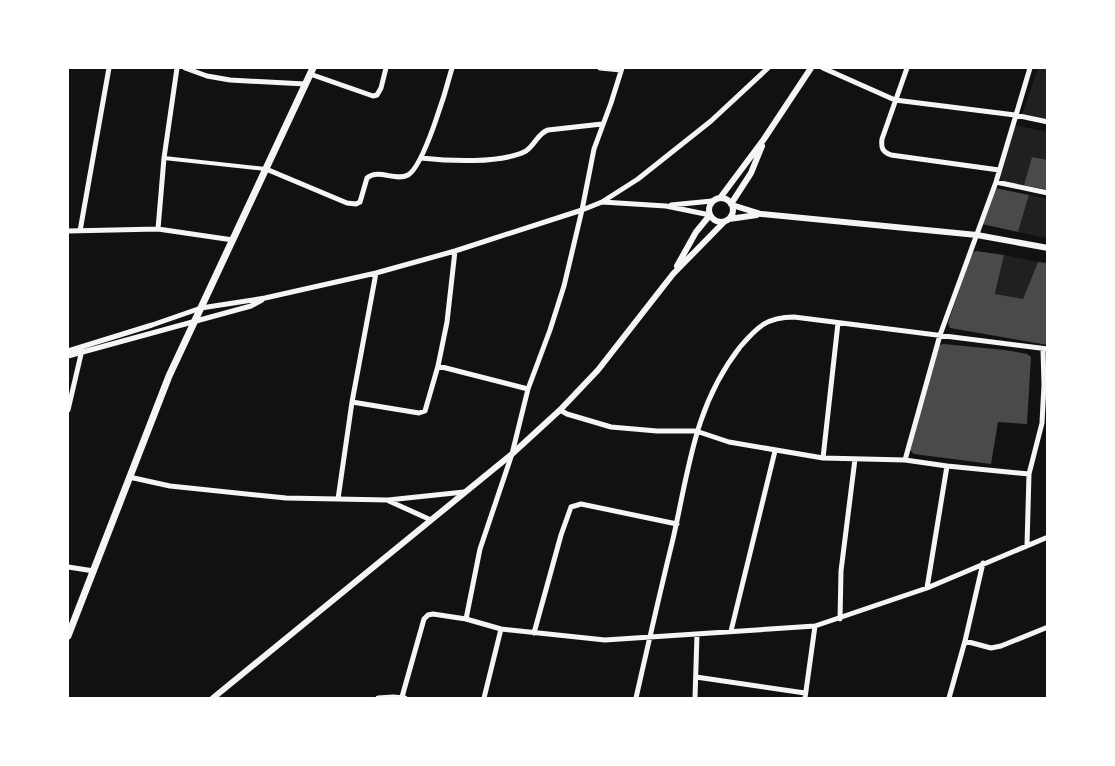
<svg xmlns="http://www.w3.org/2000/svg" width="1115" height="766" viewBox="0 0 1115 766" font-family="'Noto Sans',sans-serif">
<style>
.green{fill:#202020}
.building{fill:#4a4a4a}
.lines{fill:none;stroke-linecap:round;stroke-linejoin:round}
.pedestrian{stroke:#f5f5f5;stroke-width:4}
.minor{stroke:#f5f5f5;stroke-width:5}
.tertiary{stroke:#f5f5f5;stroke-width:6}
.secondary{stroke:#f5f5f5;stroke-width:7}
</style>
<rect width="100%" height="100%" fill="#111"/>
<!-- green -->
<path class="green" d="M1038,68H1047V120L1022,115Z
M1014,125L1047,132V160L1032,157L1024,185L1001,180L999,177Z
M1029,195L1047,199L1048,233L1046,238L1018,232Z
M1004,255L1038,262L1023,299L996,294Z"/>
<!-- building -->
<path class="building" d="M1032,157L1048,160V190L1024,185Z
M995,188L1029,195L1018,232L982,224Z
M976,251L1004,255L995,294L1023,299L1038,262L1048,263V345L950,328L948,323L972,253Z
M943,344L1005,350L1027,354L1031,357L1027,424L998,422L991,464L914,454L908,448L938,346Z"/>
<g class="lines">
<!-- pedestrian -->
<path class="pedestrian" d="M164,158L266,169"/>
<!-- minor -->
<path class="minor" d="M185,68L207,76L230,80L305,84
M600,68L621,70
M622,68L611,103L594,149L582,210L564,286L550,330L528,389L512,454L480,549L466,619L501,629L605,640L815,626L927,588L1048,537
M823,68L895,100L1015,115L1048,122
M907,68L882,139C881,147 882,152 891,155L999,170
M310,74L373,96L377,95L381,88L386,68
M421,158C448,161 501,164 526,151C535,145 538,133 548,130L602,124
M266,169L347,203L356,204L360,202L367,178C379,168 395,182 408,175C424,166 447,87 452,68
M996,182L1048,193
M602,202L638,179L711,121L768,68
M671,205L712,201
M158,229L164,158L177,68
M68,231L158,229L233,240
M80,231L109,68
M68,351L152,325L201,308L265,298L376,273L455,251L582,210L602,202L666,206L710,215
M68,356L251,306L262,300
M438,366L528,389
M352,402L419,413L425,411L438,366L447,322L455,251
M68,410L82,350
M560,410L567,414L611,427L657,431H696L729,442L823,458L905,460L947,466L1029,474
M823,458L838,323
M905,460L940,335L996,182L1030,68
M129,477L170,486L286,498L388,500L464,492
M338,499L352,402L376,273
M389,501L431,520
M1027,545L1029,474L1042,423L1044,385L1043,349
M68,567L94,571
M927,588L947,466
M840,619L841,571L855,459
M731,631L775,451
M534,633L561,535L571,507L581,504L677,524
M965,641L991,648L1001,646L1048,627
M696,677L805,693
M402,697L424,619L428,615L433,614L466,619
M378,698L393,697L405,698
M484,698L501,629
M636,698C648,645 660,592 673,539C689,469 694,406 740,347C757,327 767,317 794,317L1048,349
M695,698L697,634
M805,698L815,626
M949,698L965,641L983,563"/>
<!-- tertiary -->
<path class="tertiary" d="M720,198L764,139L811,68
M709 210a12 12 0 1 1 24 0a12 12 0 1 1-24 0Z
M731,204L751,173L762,146
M732,205L761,214L977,235L1048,248
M729,219L757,215
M677,266L696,232L710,215
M213,698L512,454L560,410L598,370L673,274L724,222"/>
<!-- secondary -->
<path class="secondary" d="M68,636L169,376L313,68"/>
</g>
<!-- border -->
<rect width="1115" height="766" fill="none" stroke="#ffffff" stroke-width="138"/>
</svg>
